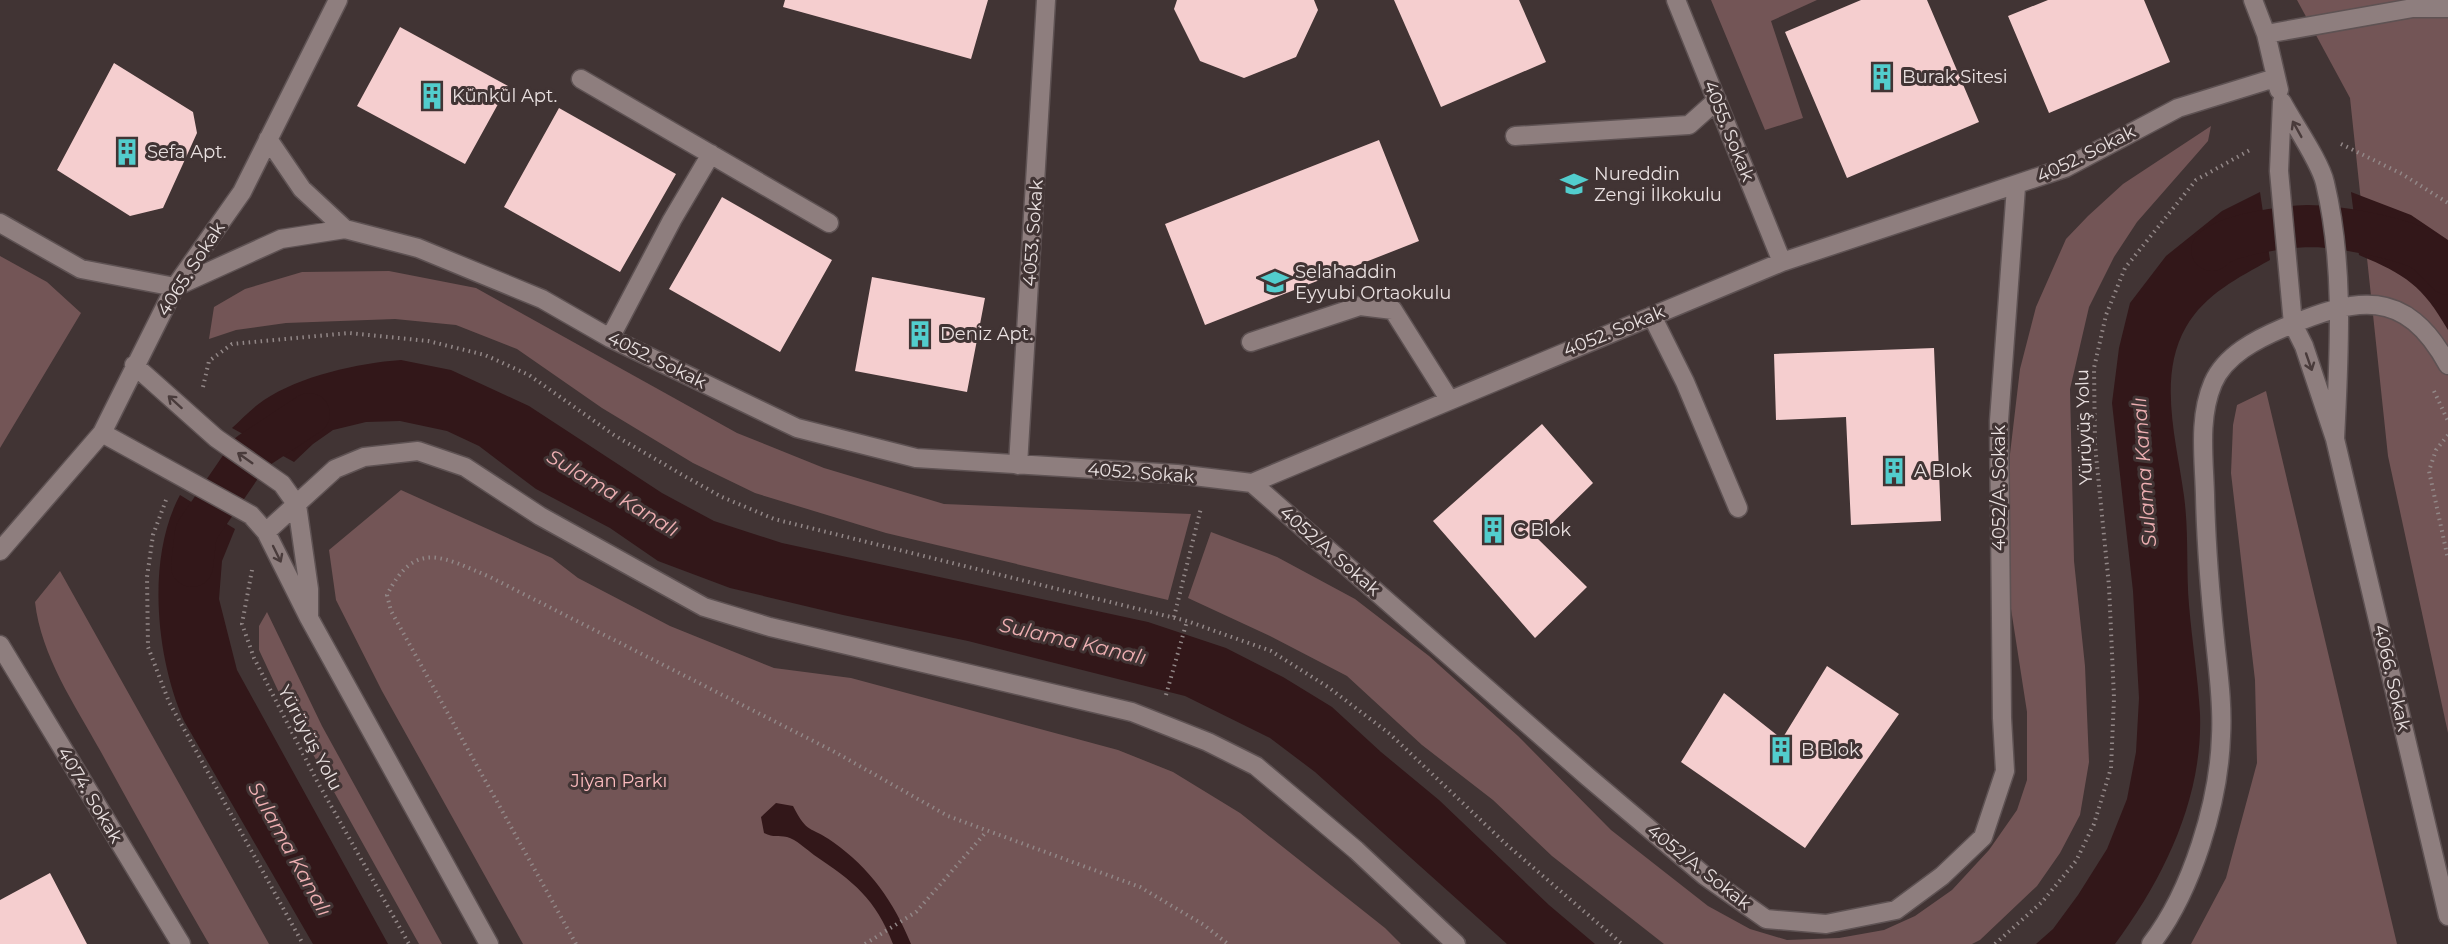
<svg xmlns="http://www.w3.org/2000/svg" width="2448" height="944" viewBox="0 0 2448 944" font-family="Montserrat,sans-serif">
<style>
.green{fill:#735556}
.water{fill:#321719}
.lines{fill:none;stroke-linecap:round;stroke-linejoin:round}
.canal{stroke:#321719;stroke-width:42}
.building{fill:#f5cecf}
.minor-casing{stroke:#5e5253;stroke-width:21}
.path{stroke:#928787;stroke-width:4;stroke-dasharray:1.5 4.5;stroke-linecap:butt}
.minor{stroke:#8e7e7e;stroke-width:18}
.oneway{stroke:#493b3b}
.labels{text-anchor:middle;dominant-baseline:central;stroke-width:6;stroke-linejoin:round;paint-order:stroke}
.poi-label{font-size:18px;fill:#e9e0e0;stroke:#413434;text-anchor:start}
.street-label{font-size:18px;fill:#e9e0e0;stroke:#413434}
.park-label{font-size:18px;fill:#fbbbbe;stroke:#413434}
.water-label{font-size:20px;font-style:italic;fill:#eeafb2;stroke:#413434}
</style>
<rect width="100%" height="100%" fill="#413434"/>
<!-- green -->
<path class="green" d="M1711,0H1817L1771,21L1803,118L1765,130Z
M2297,0H2448V733L2388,456L2350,98Z
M2211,126L2208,141L2137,222L2114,257L2089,307L2070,389L2074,561L2085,666L2089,762L2080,815L2060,853L2037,886L1980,940L1972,944H1664L1552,856L1493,800L1422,745L1347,676L1270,636L1188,598L1211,532L1277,557L1355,599L1429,656L1518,736L1611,830L1708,906L1750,929L1787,940L1839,938L1884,930L1915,916L1952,890L1989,850L2017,810L2027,780V712L2009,596L2010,454L2020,369L2036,307L2066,239L2088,216L2123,184Z
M0,256L47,282L81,313L0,448Z
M389,271L476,288L737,433L824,468L944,504L1191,514L1168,600L886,533L755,493L693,463L602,408L517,349L456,325L395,319L286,323L236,330L209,339L214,307L245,289L302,272Z
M2266,391L2397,944H2191L2226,878L2257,763L2255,680L2231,473L2233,425L2237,405Z
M401,490L552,558L578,578L670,626L774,668L851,678L1118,750L1173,772L1240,813L1385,928L1401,944H523L382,691L336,600L329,550Z
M60,571L269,944H209C172,880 136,816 101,752C75,705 41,656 35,602Z
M267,612L322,726L442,944H419L281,697L259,650V626Z"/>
<!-- water -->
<path class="water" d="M2260,192L2270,260C2238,278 2205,294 2186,327C2157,377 2177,443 2184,496C2189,533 2186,569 2189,605C2192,641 2198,678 2200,714C2203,798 2164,878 2115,944H2036L2053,929L2078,895L2107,849L2127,799L2136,752L2139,698L2133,591L2112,403L2119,348L2130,303L2166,256L2222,211Z
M2351,192L2411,215L2448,240V330C2422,285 2406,275 2359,255Z
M401,360L451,370L529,406L662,493L714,521L782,543L1148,622L1226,648L1283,677L1332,707L1381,752L1439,800L1549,905L1595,944H1507L1315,772L1270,738L1185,696L968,641L843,615L730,588L658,561L610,528L536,489L479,446L447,431L400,421L366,422L333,430L313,444L294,462L232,428C242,419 252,408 264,400C300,376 358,363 401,360Z
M180,495L235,529L222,561L219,599L237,670L388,944H313L184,721C156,658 146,558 180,495Z
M776,803L793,806C808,835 809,825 833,842C870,868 894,902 911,944H893C875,898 854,882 814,855C807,850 796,839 787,837C778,835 774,838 764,833L761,817Z"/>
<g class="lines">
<!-- canal -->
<path class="canal" d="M2212,250C2228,234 2284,227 2308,226C2337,226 2389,236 2417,247C2428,251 2439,266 2448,274
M192,566L196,532L250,453L309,414"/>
</g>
<!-- building -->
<path class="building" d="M785,0H988L971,59L783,7Z
M1177,0H1314L1318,10L1296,57L1244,78L1200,61L1174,9Z
M1394,0H1519L1546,62L1441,107Z
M1861,0H1927L1979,122L1847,178L1785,32Z
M2048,0H2144L2170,62L2049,113L2008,16Z
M400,27L508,86L465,164L357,106Z
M114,63L193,112L197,133L163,208L130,216L57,170Z
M559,108L676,174L620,272L504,207Z
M1379,140L1419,241L1205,325L1165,224Z
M722,197L832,260L780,352L669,289Z
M872,277L985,298L967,392L855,371Z
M1934,348L1941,521L1851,525L1846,417L1776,420L1774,354Z
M1542,424L1593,483L1537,538L1587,587L1535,638L1433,521Z
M1827,666L1899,714L1805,848L1681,762L1724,693L1782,739Z
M50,873L87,944H0V900Z"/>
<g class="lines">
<defs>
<path id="minor" d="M1676,0L1782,262
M2253,0L2266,34L2279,90
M2266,34L2413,8H2448
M581,79L829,223
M1515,136L1689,125L1717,100
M268,139L302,189L345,229
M0,223L81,269L175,287L281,239L345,229L418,248L542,299L610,338L797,428L916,458L1177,474L1252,483L1782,262L2065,168L2178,108L2275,78
M1652,316L1685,382L1738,508
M610,338L672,220L711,154
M1251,342L1360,306L1393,310L1449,399
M102,433L251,515L266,532L309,618V589L297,505L282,484L216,438L134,365
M2335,439C2339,354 2345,267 2325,183C2320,161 2293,123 2282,102L2279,171L2293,324L2304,346L2335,439L2448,916
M1018,465L1046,0
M1252,483L1588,777L1705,876L1766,919L1826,924L1896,910L1942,876L1983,837L2005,771L2002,718L1999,421L2016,187
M266,532L335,469L364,457L418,451L465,467L540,516L704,607L770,627L1132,712L1208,742L1256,766L1356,850L1456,944
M0,551L102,433L175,287L242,192L338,0
M309,618L489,944
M0,645L181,944
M2151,944C2192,891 2219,802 2221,736C2223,704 2218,671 2215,640C2210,592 2206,544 2205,495C2204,458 2198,418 2213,383C2225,355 2257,339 2283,328C2356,297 2405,286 2448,365"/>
</defs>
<!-- minor casing -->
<use href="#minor" class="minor-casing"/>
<!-- path -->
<path class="path" d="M2341,144L2402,174L2448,203
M203,387L209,361L232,344L349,333L428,341L485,355L529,375L614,435L686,477L722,497L774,519L1187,621L1271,651L1328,687L1390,734L1507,845L1622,944
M2434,391L2448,421
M2448,435L2436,450L2429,471L2448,559
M166,500L153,535L147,577L148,647L169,702L303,944
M252,570L242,624L254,658L317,781L409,944
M1174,617L1201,508
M1166,695L1187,621
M576,944L391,611L387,595C415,539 443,557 490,577L833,751L948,816L1140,887L1204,925L1228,944
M865,944L916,912L987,831
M1995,944L2042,902L2076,861L2094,824L2111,768L2114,698L2109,586L2095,445L2094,368L2106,315L2125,268L2196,180L2250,150"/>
<!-- minor -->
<use href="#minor" class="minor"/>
</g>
<!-- one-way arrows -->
<defs><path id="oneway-shaft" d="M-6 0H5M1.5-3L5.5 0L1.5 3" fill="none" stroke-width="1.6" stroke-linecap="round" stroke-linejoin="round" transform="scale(1.5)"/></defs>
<g class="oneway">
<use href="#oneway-shaft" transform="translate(2297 129) rotate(-119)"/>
<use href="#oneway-shaft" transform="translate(2309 362) rotate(71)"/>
<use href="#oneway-shaft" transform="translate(175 402) rotate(-138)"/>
<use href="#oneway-shaft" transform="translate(245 458) rotate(-145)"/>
<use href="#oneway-shaft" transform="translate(277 554) rotate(64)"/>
</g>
<!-- icons -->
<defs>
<symbol id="building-bare" viewBox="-9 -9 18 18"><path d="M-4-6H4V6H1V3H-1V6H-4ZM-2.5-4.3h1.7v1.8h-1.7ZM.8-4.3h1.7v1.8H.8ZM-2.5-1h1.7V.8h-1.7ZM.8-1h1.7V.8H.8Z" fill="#52cdcd" stroke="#413434" stroke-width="2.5" paint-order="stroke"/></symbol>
<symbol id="school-bare" viewBox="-9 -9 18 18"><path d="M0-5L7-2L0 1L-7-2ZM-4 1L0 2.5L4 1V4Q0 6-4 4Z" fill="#52cdcd" stroke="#413434" stroke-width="2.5" paint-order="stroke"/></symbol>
</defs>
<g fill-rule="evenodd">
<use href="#building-bare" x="1863" y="58" width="38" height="38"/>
<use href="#building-bare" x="413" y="77" width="38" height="38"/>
<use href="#building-bare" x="108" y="133" width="38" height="38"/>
<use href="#school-bare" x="1555" y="165" width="38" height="38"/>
<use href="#school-bare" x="1256" y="263" width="38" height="38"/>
<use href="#building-bare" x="901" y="315" width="38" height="38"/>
<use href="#building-bare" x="1875" y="452" width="38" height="38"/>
<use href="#building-bare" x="1474" y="511" width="38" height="38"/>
<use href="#building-bare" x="1762" y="731" width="38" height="38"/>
</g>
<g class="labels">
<!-- poi labels -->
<g class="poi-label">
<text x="1902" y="77">Burak Sitesi</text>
<text x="452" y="96">Künkül Apt.</text>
<text x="147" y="152">Sefa Apt.</text>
<text x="1594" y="174">Nureddin<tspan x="1594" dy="21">Zengi İlkokulu</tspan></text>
<text x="1295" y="272">Selahaddin<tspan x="1295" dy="21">Eyyubi Ortaokulu</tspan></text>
<text x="940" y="334">Deniz Apt.</text>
<text x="1914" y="471">A Blok</text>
<text x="1513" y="530">C Blok</text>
<text x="1801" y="750">B Blok</text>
</g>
<!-- street labels -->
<g class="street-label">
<text transform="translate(1729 131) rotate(68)">4055. Sokak</text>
<text transform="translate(2086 154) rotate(-26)">4052. Sokak</text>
<text transform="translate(1033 233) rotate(-86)">4053. Sokak</text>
<text transform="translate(191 269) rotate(-57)">4065. Sokak</text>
<text transform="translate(1614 331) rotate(-22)">4052. Sokak</text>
<text transform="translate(657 360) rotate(26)">4052. Sokak</text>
<text transform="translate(2084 427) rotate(-92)">Yürüyüş Yolu</text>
<text transform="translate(1141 473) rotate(4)">4052. Sokak</text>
<text transform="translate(1999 488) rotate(-90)">4052/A. Sokak</text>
<text transform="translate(1330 551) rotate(41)">4052/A. Sokak</text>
<text transform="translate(2392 678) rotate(77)">4066. Sokak</text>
<text transform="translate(310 738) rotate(62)">Yürüyüş Yolu</text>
<text transform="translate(90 795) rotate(59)">4074. Sokak</text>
<text transform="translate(1699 867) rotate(38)">4052/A. Sokak</text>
</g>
<!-- park labels -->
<g class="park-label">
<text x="619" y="781">Jiyan Parkı</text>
</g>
<!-- water labels -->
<g class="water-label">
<text transform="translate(2144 472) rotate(-94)">Sulama Kanalı</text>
<text transform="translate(613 493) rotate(31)">Sulama Kanalı</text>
<text transform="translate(1073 641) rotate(13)">Sulama Kanalı</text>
<text transform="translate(290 849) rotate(61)">Sulama Kanalı</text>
</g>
</g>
</svg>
